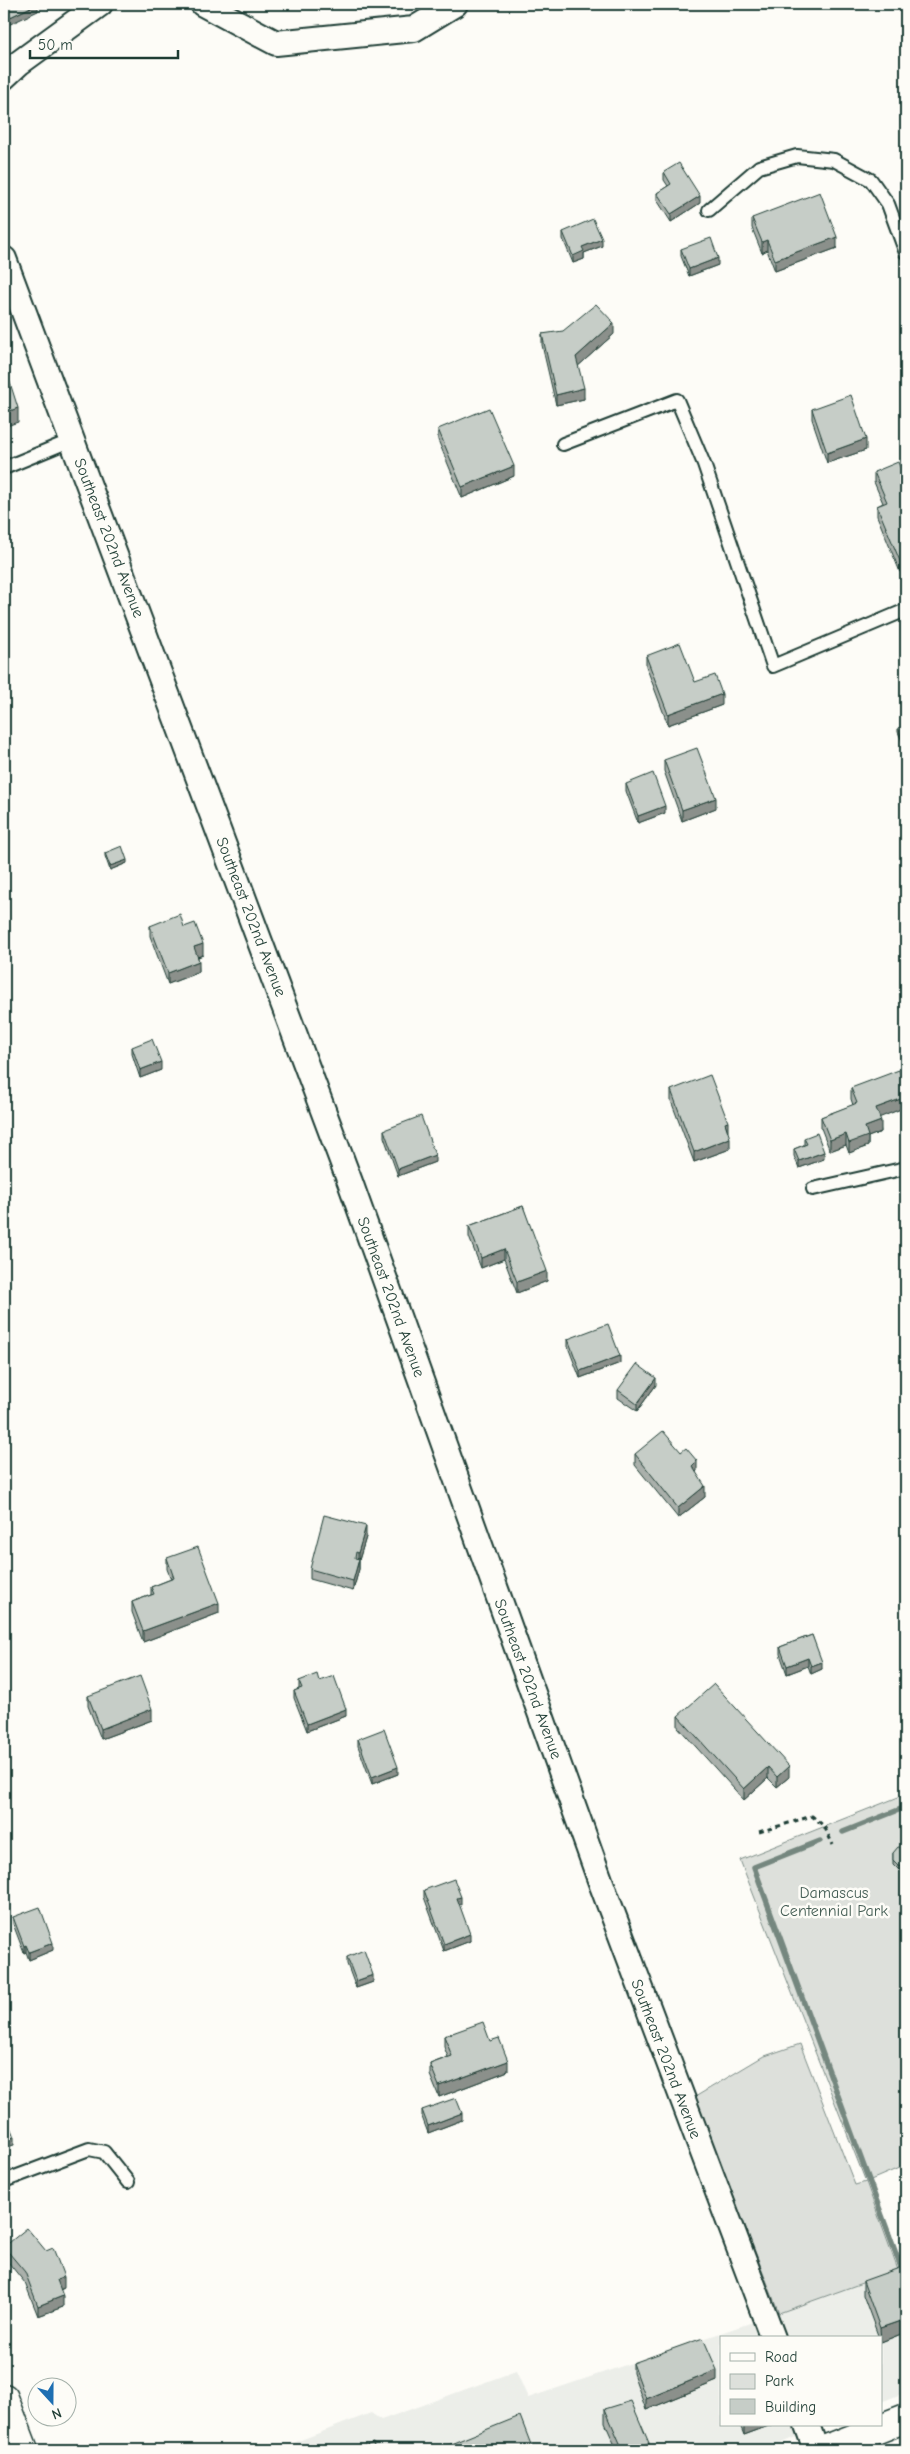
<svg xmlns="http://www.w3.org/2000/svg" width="910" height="2454" viewBox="0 0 910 2454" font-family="'Comic Neue',sans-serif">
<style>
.built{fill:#eceee9}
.green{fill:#dde0db;stroke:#7e8e88}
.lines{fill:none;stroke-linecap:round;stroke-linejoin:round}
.stream{stroke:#75877f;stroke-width:5.5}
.service-casing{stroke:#1f3d34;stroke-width:16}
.minor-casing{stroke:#1f3d34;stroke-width:28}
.tertiary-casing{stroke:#1f3d34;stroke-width:31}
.trunk-casing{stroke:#1f3d34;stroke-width:31}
.path{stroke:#1f3d34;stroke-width:3;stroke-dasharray:5 4;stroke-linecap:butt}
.service{stroke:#fdfcf7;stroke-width:12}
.minor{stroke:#fdfcf7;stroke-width:24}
.tertiary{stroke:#fdfcf7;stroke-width:28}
.trunk{stroke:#fdfcf7;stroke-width:28}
.wall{fill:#aab0ab;stroke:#1f3d34}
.shaded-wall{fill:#8b908b;stroke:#1f3d34}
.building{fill:#c6cdc7;stroke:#1f3d34}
.labels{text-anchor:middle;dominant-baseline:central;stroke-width:5;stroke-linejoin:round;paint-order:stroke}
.street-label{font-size:16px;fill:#1f3d34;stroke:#fdfcf7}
.park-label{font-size:16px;fill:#455e55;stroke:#fdfcf7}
</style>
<rect width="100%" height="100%" fill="#fdfcf7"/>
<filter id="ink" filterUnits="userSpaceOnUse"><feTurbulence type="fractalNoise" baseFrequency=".02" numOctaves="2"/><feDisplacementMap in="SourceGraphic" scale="10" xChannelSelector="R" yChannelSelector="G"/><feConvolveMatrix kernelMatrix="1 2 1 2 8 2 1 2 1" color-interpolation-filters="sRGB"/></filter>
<g filter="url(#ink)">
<!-- built -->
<path class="built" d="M906,2267V2392L881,2402V2338H721V2425H825L764,2450H275L371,2413L381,2420L516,2371L528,2398L753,2322Z"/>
<!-- green -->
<path class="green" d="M906,1794V2165L866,2182L898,2270L779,2313L695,2097L762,2057L800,2044L855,2185L866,2182L740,1860Z"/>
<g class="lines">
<!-- stream -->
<path class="stream" d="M843,1832L906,1807
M820,1841L754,1867L906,2281"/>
<defs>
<path id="service" d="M709,210L759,167L797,156L834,160L871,180L888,204L906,253
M563,444L677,400L704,464L773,666L906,610
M4,468L72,440
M813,1189L906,1168
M4,2181L89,2149L104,2152L128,2182"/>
<path id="minor" d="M203,4L276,43L414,29L455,4
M4,77L19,63L100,4
M4,259L350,1182L600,1880L773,2338
M807,2425L816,2450"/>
<path id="tertiary" d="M4,2398L24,2450"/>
<path id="trunk" d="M824,2450L906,2418"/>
</defs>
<!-- service casing -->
<use href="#service" class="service-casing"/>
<!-- minor casing -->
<use href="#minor" class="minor-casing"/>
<!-- tertiary casing -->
<use href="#tertiary" class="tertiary-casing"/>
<!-- trunk casing -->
<use href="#trunk" class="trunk-casing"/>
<!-- path -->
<path class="path" d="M759,1832L812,1816L824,1826L833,1845"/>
<!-- service -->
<use href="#service" class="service"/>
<!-- minor -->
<use href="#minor" class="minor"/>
<!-- tertiary -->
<use href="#tertiary" class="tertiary"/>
<!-- trunk -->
<use href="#trunk" class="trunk"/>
</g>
<!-- wall -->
<path class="wall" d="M664,172L700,203L671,222L657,200V193L668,186L664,180Z
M752,218L837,248L775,271L767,250L762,253L752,228Z
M563,232L602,246L584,253V259L573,263L563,239Z
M681,249L718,265L689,276L681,256Z
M542,334H614L578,366L584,399L556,405L542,345Z
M812,409L866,450L827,463L812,419Z
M438,429L514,476L462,498L438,440Z
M874,472L906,482L900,572L877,516V506L883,503L874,482Z
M646,656L695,682L722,705L668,725L646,666Z
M906,725L902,741L898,732V728Z
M664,760L716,808L682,821L664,771Z
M626,784L665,813L638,823L626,791Z
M105,853L127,863L110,870L105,856Z
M150,926L184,927L203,955L198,957L199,972L168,984L150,936Z
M132,1047L161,1070L140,1078L132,1054Z
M851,1088H906V1107L879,1117L881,1132L868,1137V1146L849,1153L846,1145L830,1151L821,1128V1117L853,1105L851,1099Z
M671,1090L728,1132L730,1149L694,1162L671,1101Z
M384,1130L435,1162L398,1176L384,1137Z
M804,1138L824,1159L799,1168L794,1156V1149L804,1145Z
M523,1206L547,1281L517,1293L504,1259L481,1268L469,1237V1226Z
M568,1339L620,1363L580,1378L568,1347Z
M656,1385L637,1411L618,1398V1390Z
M681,1452L697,1471L696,1472L705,1497L678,1518L635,1465V1454Z
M366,1537L359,1560V1569L353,1591L310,1579V1569Z
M167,1558L219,1613L143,1642L132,1612V1602L151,1595V1587L171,1579L167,1569Z
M812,1635L822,1669L811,1674L808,1666L787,1674L780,1654V1647Z
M299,1681H319L346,1716L307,1731L294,1698V1691L299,1689Z
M88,1696L152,1720L101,1739L88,1706Z
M678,1716L789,1777L777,1787L768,1778L744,1800L678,1727Z
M358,1739L398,1774L372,1784L358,1746Z
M906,1849L905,1870L898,1869L893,1864V1853Z
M424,1890L461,1904L459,1905L470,1941L444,1951L424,1897Z
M13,1917L53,1950L29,1960L26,1952L24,1953L13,1924Z
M347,1957L373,1982L356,1988L347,1964Z
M444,2036L490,2041L508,2071L439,2097L430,2075V2064L448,2057L444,2047Z
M422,2110L462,2120L428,2133L422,2117Z
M4,2247L64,2288L60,2290L63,2307L38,2316L25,2283L4,2257Z
M863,2281L906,2332L881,2342V2338H879L863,2295Z
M633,2363L717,2381L646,2410L633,2373Z
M605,2409L649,2450H617L605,2423Z
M740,2425H771L744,2435Z"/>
<!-- shaded-wall -->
<path class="shaded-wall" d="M38,4V11L4,27V20Z
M700,196V203L671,222V214Z
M837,237V248L775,271V260Z
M602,239V246L584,253V259L573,263V256L582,247Z
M767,240V250L762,253V242Z
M718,258V265L689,276V269Z
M614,323V334L576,368V357Z
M584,388V399L556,405V395Z
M18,408V422L4,427V413Z
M866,439V450L827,463V453Z
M514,466V476L462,498V487Z
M906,559V569L900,572V561Z
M722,694V705L668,725V714Z
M906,736V740L902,741V738Z
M716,798V808L682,821V810Z
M665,806V813L638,823V816Z
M127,860V863L110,870V866Z
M203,944V955L194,958V947Z
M199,961V972L168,984V973Z
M161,1062V1070L140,1078V1070Z
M906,1097V1107L876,1119V1108Z
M881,1121V1132L868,1137V1146L849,1153V1143L865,1127Z
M728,1122V1133L725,1123Z
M846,1134V1145L830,1151V1140Z
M730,1138V1149L694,1162V1152Z
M824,1152V1159L799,1168V1161Z
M435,1155V1162L398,1176V1169Z
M504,1249V1259L481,1268V1258Z
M547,1271V1281L517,1293V1282Z
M620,1356V1363L580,1378V1371Z
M656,1378V1385L637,1411V1404Z
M5,1456V1463L4,1464V1457Z
M697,1461V1471L692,1476V1466Z
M705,1486V1497L678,1518V1508Z
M366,1526V1537L359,1560V1569L353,1591V1581L358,1563V1553Z
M219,1603V1613L143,1642V1631Z
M808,1658V1666L787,1674V1666Z
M822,1662V1669L811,1674V1666Z
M152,1709V1720L101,1739V1729Z
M346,1709V1716L307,1731V1724Z
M789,1766V1777L777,1787V1777Z
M398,1767V1774L372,1784V1777Z
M768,1767V1778L744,1800V1789Z
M461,1897V1904L457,1905V1898Z
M470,1934V1941L444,1951V1944Z
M53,1943V1950L29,1960V1952Z
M26,1945V1952L24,1953V1946Z
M373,1975V1982L356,1988V1981Z
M8,2026V2033L4,2035V2027Z
M508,2061V2071L439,2097V2086Z
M462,2113V2120L428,2133V2126Z
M14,2137V2145L4,2148V2141Z
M64,2277V2288L57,2291V2280Z
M63,2296V2307L38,2316V2306Z
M906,2319V2332L881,2342L880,2328Z
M717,2370V2381L646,2410V2399Z
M744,2425H771L744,2435Z
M649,2443V2450H629Z"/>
<!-- building -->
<path class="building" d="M4,4H37L4,20Z
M679,163L700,196L671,214L657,193L671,184L664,172Z
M820,192L837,237L775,260L767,240L762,242L752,218Z
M593,219L602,239L582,247L584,251L573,256L563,232Z
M711,238L718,258L689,269L681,249Z
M596,304L614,323L576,357L584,388L556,395L542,334L563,331Z
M4,364L18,408L4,413Z
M851,395L866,439L827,453L812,409Z
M489,408L514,466L462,487L438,429Z
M898,462L906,482V559L900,561L877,506L887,502L874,472Z
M680,643L695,682L715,675L722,694L668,714L646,656Z
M906,725V736L902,738L898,728Z
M697,748L716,798L682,810L664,760Z
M653,773L665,806L638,816L626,784Z
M122,846L127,860L110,866L105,853Z
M180,914L184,927L195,923L203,944L194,947L199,961L168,973L150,926Z
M152,1039L161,1062L140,1070L132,1047Z
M899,1070L906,1088V1097L876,1108L881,1121L865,1127L868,1136L849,1143L846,1134L830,1140L821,1117L857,1103L851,1088Z
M710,1075L728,1122L725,1123L730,1138L694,1152L671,1090Z
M421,1116L435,1155L398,1169L384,1130Z
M817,1133L824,1152L799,1161L794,1149L807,1144L804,1138Z
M523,1206L547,1271L517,1282L504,1249L481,1258L469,1226Z
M608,1324L620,1356L580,1371L568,1339Z
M637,1364L656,1378L637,1404L618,1390Z
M663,1431L681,1452L686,1448L697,1461L692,1466L705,1486L678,1508L635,1454Z
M324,1515L366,1526L358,1553L356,1552L355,1558L359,1559L353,1581L310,1569Z
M198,1547L219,1603L143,1631L132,1602L154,1594L151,1587L174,1578L167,1558Z
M812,1635L822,1662L811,1666L808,1658L787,1666L780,1647Z
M317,1674L319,1681L334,1676L346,1709L307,1724L294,1691L302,1688L299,1681Z
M140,1676L152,1709L101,1729L88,1696Z
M714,1684L789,1766L777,1777L768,1767L744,1789L678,1716Z
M384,1729L398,1767L372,1777L358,1739Z
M898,1847L905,1848L906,1849V1865L905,1866L898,1865L893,1860V1853Z
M454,1879L461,1897L457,1898L470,1934L444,1944L424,1890Z
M40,1907L53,1943L29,1952L26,1945L24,1946L13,1917Z
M364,1950L373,1975L356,1981L347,1957Z
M4,2014L8,2026L4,2027Z
M483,2022L490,2041L499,2038L508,2061L439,2086L430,2064L452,2056L444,2036Z
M456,2098L462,2113L428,2126L422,2110Z
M4,2114H5L14,2137L4,2141Z
M27,2228L46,2251L53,2248L64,2277L57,2280L63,2296L38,2306L25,2272L4,2247Z
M902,2267L906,2280V2319L880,2328L863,2281Z
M703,2338L717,2370L646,2399L633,2363Z
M631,2401L649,2443L629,2450H623L605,2409Z
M520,2416L533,2450H436Z
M373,2443L375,2450H354Z"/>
</g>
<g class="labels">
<!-- street labels -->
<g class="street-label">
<text transform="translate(109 538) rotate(69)">Southeast 202nd Avenue</text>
<text transform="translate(251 917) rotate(69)">Southeast 202nd Avenue</text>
<text transform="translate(391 1297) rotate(70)">Southeast 202nd Avenue</text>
<text transform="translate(528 1679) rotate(70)">Southeast 202nd Avenue</text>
<text transform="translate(666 2059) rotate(69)">Southeast 202nd Avenue</text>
</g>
<!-- park labels -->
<g class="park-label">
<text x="834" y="1893">Damascus<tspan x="834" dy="18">Centennial Park</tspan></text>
</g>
</g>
<!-- margin -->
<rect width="910" height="2454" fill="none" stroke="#fdfcf7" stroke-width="20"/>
<rect x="10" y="10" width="890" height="2434" fill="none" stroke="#1f3d34" stroke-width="2" filter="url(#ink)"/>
<!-- legend -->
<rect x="720" y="2336" width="162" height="90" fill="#fdfcf7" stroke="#a4b0a9"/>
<rect x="730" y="2353" width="25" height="8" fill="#fdfcf7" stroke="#a4b0a9"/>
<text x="765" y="2362" font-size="15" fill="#1f3d34">Road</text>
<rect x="730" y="2374" width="25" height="15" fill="#dde0db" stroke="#a4b0a9"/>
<text x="765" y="2386" font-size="15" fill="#1f3d34">Park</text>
<rect x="730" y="2399" width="25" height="15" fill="#c6cdc7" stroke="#a4b0a9"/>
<text x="765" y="2412" font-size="15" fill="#1f3d34">Building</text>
<!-- north arrow -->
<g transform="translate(52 2402) rotate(159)"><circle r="24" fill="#fdfcf7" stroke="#a4b0a9"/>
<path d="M0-4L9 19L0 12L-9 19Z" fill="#1f6fb2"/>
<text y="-8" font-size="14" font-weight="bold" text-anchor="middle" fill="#1f3d34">N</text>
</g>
<!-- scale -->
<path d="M30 50v8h148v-8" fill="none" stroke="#1f3d34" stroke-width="2.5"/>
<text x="38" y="50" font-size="15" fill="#1f3d34" stroke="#fdfcf7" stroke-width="4" paint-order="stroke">50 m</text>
</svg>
